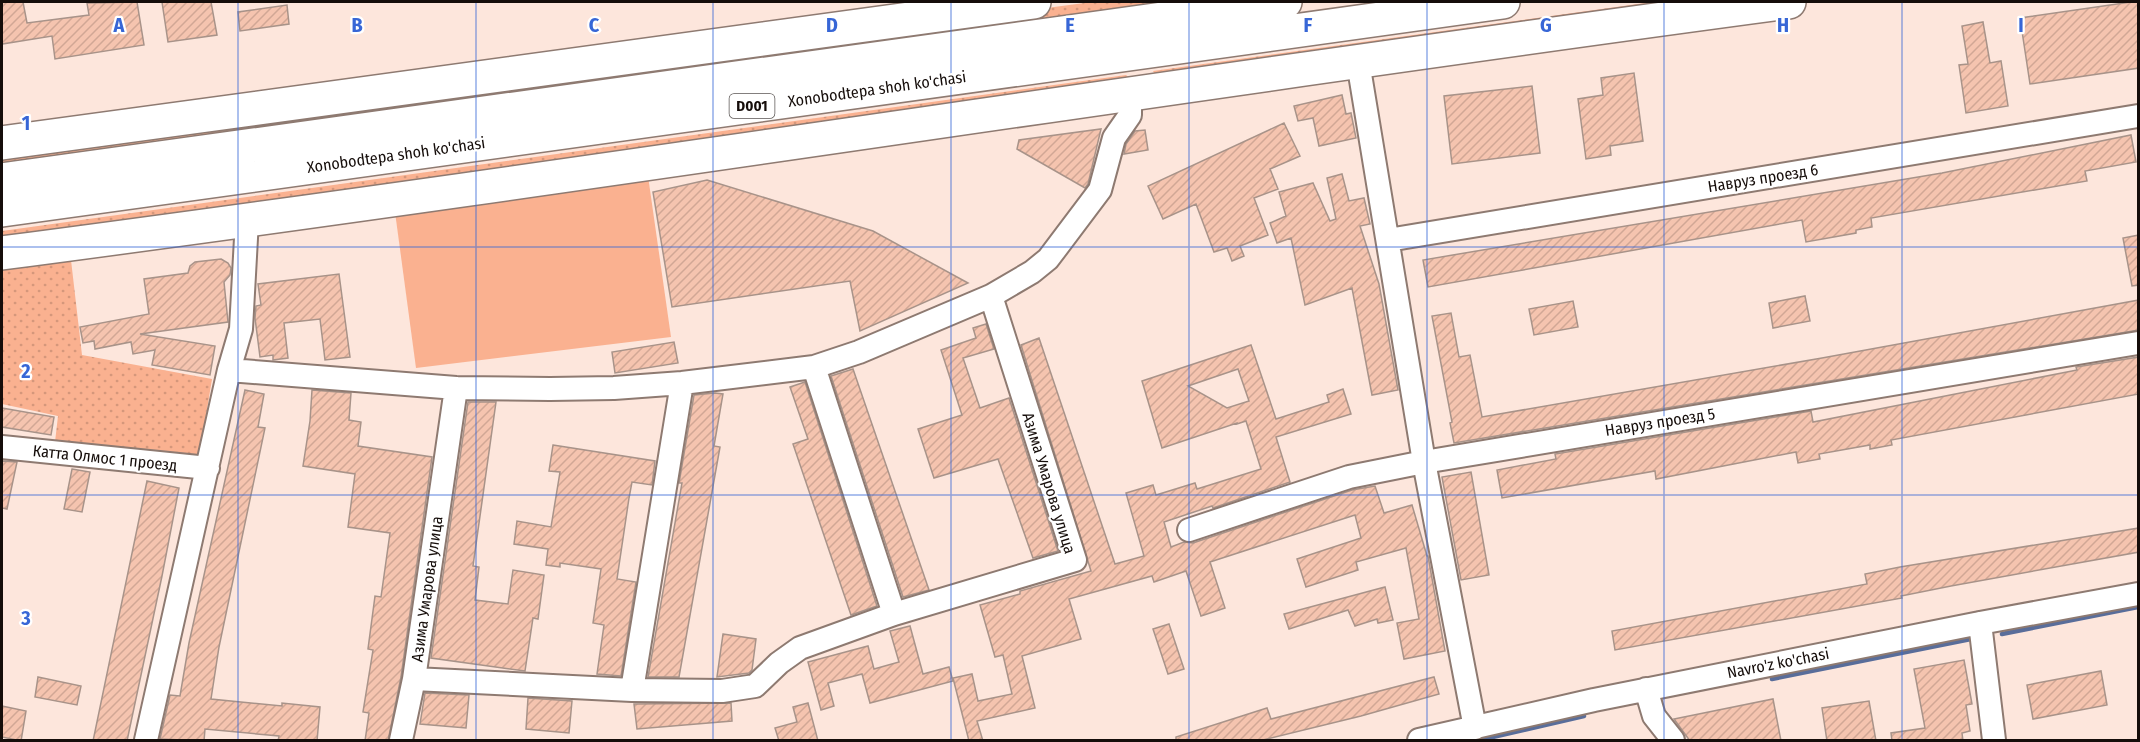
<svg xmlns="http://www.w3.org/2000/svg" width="2140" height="742" viewBox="0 0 2140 742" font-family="'Fira Sans Condensed',sans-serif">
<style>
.grass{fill:url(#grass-dots)}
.garden{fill:#fab190}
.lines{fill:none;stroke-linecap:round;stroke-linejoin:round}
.stream{stroke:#596d9a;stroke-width:4.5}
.building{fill:url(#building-hatch);stroke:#a89389;stroke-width:1.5;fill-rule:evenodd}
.minor-casing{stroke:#8e7a71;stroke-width:26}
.highway-casing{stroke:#8e7a71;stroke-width:36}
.minor{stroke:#fff;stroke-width:22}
.highway{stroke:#fff;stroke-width:33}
.grid{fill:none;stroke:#3766d6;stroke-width:1.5;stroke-opacity:0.55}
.labels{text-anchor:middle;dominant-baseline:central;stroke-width:4.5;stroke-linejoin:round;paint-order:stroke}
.shield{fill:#fff;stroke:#5b5654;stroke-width:1.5}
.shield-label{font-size:15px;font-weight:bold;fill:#150d0a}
.street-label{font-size:16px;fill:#150d0a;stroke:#fff}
.grid-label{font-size:20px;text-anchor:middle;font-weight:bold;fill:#3766d6;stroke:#fff;stroke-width:4.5;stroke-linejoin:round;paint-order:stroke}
</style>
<defs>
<pattern id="grass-dots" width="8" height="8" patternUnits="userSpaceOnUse" patternTransform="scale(1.5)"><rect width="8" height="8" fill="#fab190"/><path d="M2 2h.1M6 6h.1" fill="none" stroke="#d5977b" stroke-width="1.8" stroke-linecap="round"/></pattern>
<pattern id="building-hatch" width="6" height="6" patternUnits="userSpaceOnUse" patternTransform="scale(1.5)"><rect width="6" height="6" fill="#f5c4af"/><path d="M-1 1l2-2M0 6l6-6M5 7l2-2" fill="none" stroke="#d1a795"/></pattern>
</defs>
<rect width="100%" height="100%" fill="#fde6dc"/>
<!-- grass -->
<path class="grass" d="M1092,2H1165L965,29L955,20Z
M1652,2H1731L1159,81L1153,71Z
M931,25L939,34L2,165V154Z
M1126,75L1136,84L2,242V231Z
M71,260L82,355L212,379L199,458L55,442L58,416L2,404V268Z"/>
<!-- garden -->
<path class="garden" d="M648,176L671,337L416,368L395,212Z"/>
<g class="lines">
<!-- stream -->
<path class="stream" d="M2002,634L2138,607
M1772,679L1971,639
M1480,740L1584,716"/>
</g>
<!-- building -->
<path class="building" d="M2,2H23L27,23L89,15L87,3L137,2L144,45L55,59L52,36L2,44Z
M162,2H211L217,35L168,42Z
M2131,2H2139V68L2030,84L2020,18Z
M287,5L289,24L240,31L238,12Z
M1983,22L1990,63L2001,61L2008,106L1966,113L1959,65L1968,64L1962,26Z
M1634,73L1643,141L1610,146L1611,155L1586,159L1578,99L1603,95L1601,78Z
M1532,86L1540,153L1452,164L1444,96Z
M1342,95L1346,114L1351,113L1356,138L1319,146L1313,118L1298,121L1294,106Z
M1284,123L1300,156L1270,169L1278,189L1254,198L1268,235L1240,246L1244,256L1232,261L1227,248L1214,252L1196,204L1163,219L1148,186Z
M1101,129L1088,184L1085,188L1017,149L1019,140Z
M1145,130L1148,150L1124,154L1126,144L1135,131Z
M2131,135L2136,162L2085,171L2087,181L1871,218L1872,227L1856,230V233L1806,242L1802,220L1428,287L1423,260L1942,173Z
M1342,174L1349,201L1364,198L1370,224L1360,226L1379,284L1398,390L1372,395L1352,288L1305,305L1291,238L1277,243L1270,223L1286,216L1279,192L1313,183L1330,221L1336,219L1327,178Z
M707,180L873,231L968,283L860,331L850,281L672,307L653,192Z
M2139,235V285L2132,286L2123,238Z
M221,259L228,263L231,268L230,275L224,282L228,322L140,334L215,346L210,375L152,365L155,350L133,354L131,342L95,349L94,341L83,343L80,327L149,314L144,279L188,273L190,266L195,262Z
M339,274L350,357L325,360L320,319L284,323L288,358L273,360V355L260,357L255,318L256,306L261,305L258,284Z
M1805,296L1810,321L1773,328L1769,303Z
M2139,300V330L1454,443L1450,423L1452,422L1432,316L1451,313L1459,357L1470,355L1482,417L1822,358Z
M1573,301L1578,327L1534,335L1529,309Z
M986,324L994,349L963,358L980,408L1009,398L1058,551L1033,558L998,459L934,478L918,429L962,415L941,350L976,338L973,328Z
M1039,338L1115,564L1144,556L1126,493L1153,485L1156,495L1195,483L1197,489L1261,469L1246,421L1237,424V423L1162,448L1142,381L1251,345L1276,419L1329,402L1327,395L1343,389L1351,414L1276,437L1290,482L1213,508L1212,506L1164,522L1171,547L1184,542L1193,543L1352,490L1375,486L1384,513L1412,505L1427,556H1428L1445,651L1404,659L1397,623L1419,619L1406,548L1356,562L1358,570L1306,587L1297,559L1361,538L1355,515L1210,562L1225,608L1201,616L1186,571L1154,582L1152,576L1069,599L1081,639L1022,656L1035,708L977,721L983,741H969L953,678L972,674L978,701L1012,694L1003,655L995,657L980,605L1020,594V591L1091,571L1021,345ZM1238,369L1249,401L1227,408L1188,386Z
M674,342L678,363L615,373L612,352Z
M2139,357V394L1891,440L1892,445L1870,449V445L1819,454L1820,459L1798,463L1796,452L1656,479L1655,471L1502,498L1497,470L1556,459L1555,454L1811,411L1813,422L2072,371L2077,370L2076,367Z
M853,369L929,590L903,597L831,376Z
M805,382L877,606L851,615L793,444L808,439L790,387Z
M245,390L264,394L258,427L265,428L219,647L211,699L282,706V703L320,707L317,741H278L279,736L205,729L204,741L160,739L170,695L180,696L189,643Z
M312,390L351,393L349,420L361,422L358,446L432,457L401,677L388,741H365L369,713L363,712L373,650L368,649L375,596L381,597L390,533L348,527L355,474L303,466L310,421Z
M715,393L723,394L714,446L720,447L679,677H648L682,483H679L694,395Z
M468,402H496L473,566L479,567L475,600L508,604L513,570L544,575L538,619L533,618L525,671L431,658Z
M2,408L54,417L51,435L2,427Z
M553,445L655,461L652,485L632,482L629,498L617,579L636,582L621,676L597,674L604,625L593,623L601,569L560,563V567L546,565L548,549L514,544L517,521L551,527L560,472L549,471Z
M2,461L17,462L7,509L2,508Z
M72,469L90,472L82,512L64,509Z
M1471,472L1489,575L1461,580L1442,477Z
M147,481L179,488L162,576L127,741H93Z
M2139,528V552L1951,586L1901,596L1902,598L1615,650L1612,631L1867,584L1865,574L1900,567Z
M1385,587L1393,620L1378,623L1377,619L1355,626L1348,610L1289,629L1284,614Z
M1169,624L1184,669L1168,674L1153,629Z
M910,626L923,674L949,667L953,681L870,703L862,674L828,683L834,706L821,710L808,662L868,646L874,669L899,662L890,631Z
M723,634L756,639L752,670L749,673L717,677Z
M1964,660L1972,704L1966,705L1970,731L1962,733L1963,741H1892L1891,733L1925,728L1914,669Z
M2101,671L2107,705L2033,719L2027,685Z
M38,677L81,686L77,705L35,697Z
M1434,677L1439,694L1361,716L1259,741H1176V737L1267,708L1271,719Z
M425,693L469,695L466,728L420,724Z
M528,698L572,701L569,733L526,729Z
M1773,699L1781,741H1690L1674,719Z
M1869,701L1876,741H1827L1822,708Z
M731,703L732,721L637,729L634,704Z
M808,703L818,741H779L775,728L797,722L793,707Z
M2,706L26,711L21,741L2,737Z"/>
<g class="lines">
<defs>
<path id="minor" d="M1358,62L1424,462L1475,728
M1388,240L2138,116
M814,367L894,614
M229,370L456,388L550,389L614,388L682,383L814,367L859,352L991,296L1032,272L1048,259L1100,190L1114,138L1130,115V94
M456,388L414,679L632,690L722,691L755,686L779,663L800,648L894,614L1075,560L991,296
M2,447L208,468
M1189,530L1349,477L1424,462L2138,343
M1980,623L1994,740
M1646,689L1654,716L1673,740
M632,690L682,383
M146,740L229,370L241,329L247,220
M401,740L414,679
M1419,740L1594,700L1980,623L2138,594"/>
<path id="highway" d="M2,143L1034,2
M2,180L1285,2
M2,210L1503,2
M2,253C598,175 1193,81 1789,2"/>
</defs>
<!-- minor casing -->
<use href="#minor" class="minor-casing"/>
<!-- highway casing -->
<use href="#highway" class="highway-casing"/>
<!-- minor -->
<use href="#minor" class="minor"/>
<!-- highway -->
<use href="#highway" class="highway"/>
</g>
<!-- grid -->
<path class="grid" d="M238,2V740M476,2V740M713,2V740M951,2V740M1189,2V740M1427,2V740M1664,2V740M1902,2V740M2,247H2138M2,495H2138"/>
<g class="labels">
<!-- shield labels -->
<rect class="shield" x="729.5" y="94" width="45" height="24" rx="4.5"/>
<g class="shield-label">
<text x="752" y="106">D001</text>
</g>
<!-- street labels -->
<g class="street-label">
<text transform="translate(877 89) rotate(-8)">Xonobodtepa shoh ko'chasi</text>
<text transform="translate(396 155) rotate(-8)">Xonobodtepa shoh ko'chasi</text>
<text transform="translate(1763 178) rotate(-9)">Навруз проезд 6</text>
<text transform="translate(1660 422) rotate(-9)">Навруз проезд 5</text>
<text transform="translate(105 458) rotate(6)">Катта Олмос 1 проезд</text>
<text transform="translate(1049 483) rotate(73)">Азима Умарова улица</text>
<text transform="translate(427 589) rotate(-82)">Азима Умарова улица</text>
<text transform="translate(1778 663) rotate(-11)">Navro'z ko'chasi</text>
</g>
</g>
<g class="grid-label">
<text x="119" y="32">A</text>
<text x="357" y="32">B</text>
<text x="594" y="32">C</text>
<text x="832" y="32">D</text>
<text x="1070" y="32">E</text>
<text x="1308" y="32">F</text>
<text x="1546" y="32">G</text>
<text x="1783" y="32">H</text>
<text x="2021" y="32">I</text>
<text x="26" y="130">1</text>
<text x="26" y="378">2</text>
<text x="26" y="625">3</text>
</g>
<!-- border -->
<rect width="2140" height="742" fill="none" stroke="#150d0a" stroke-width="6"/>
</svg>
